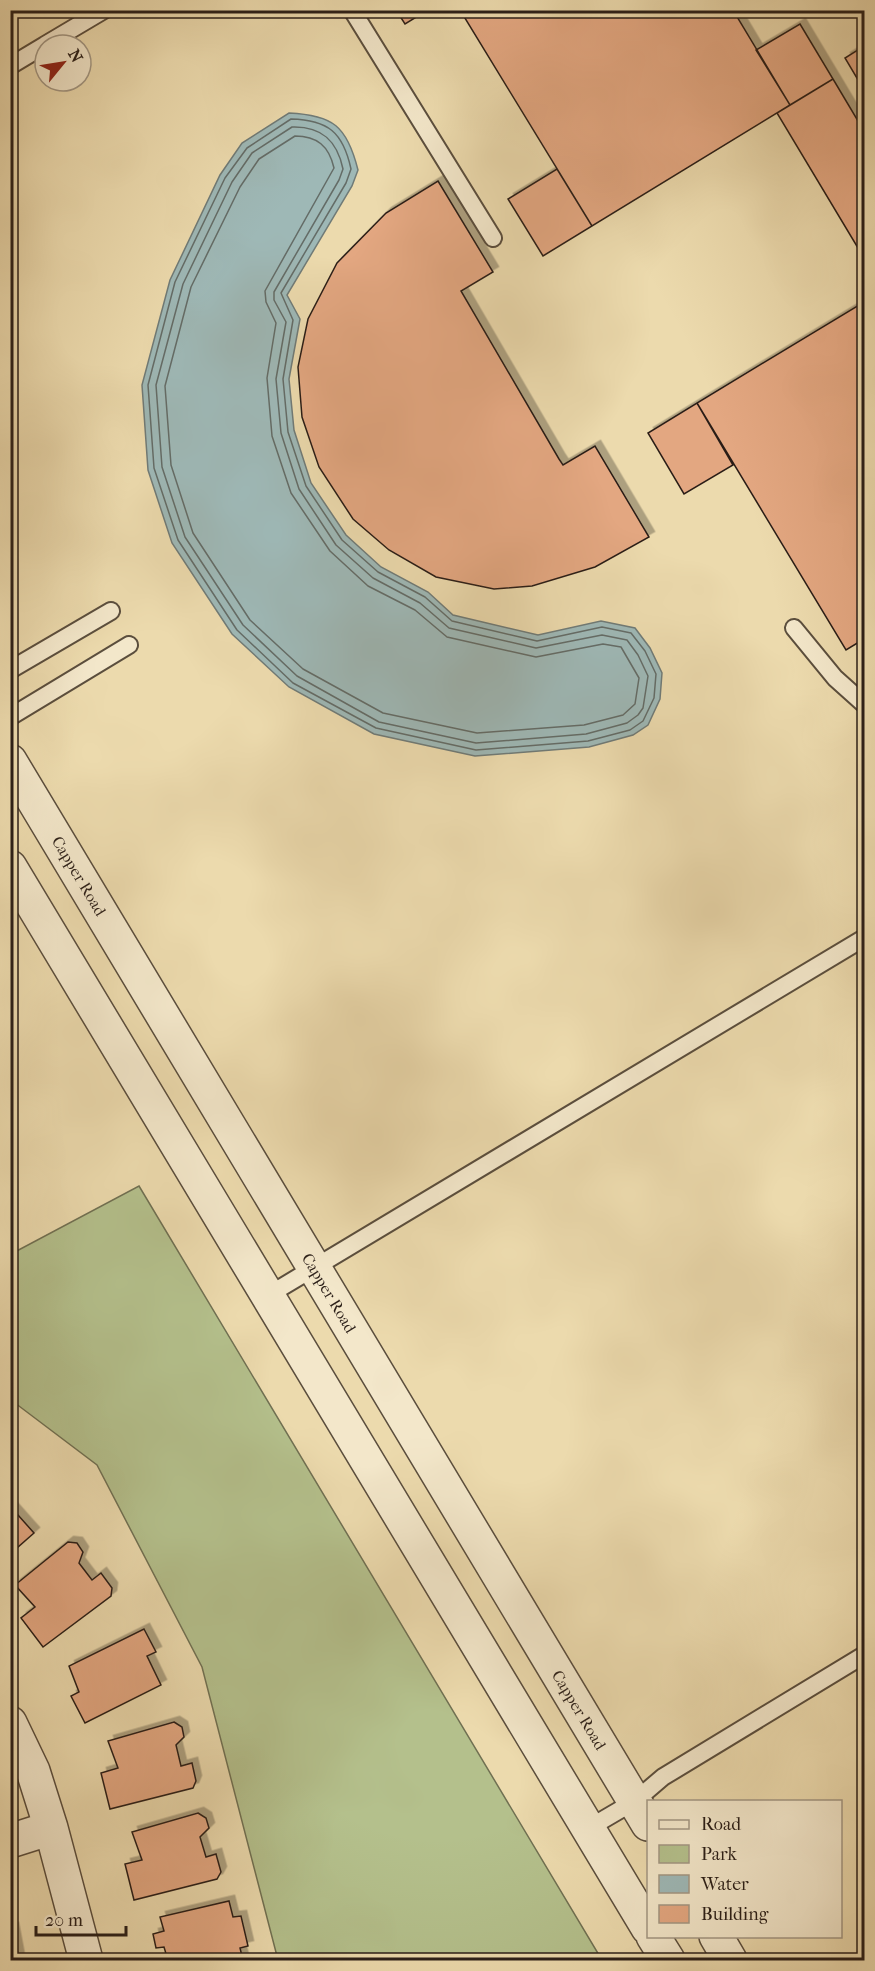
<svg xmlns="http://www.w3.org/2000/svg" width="875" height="1971" viewBox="0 0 875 1971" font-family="'IM FELL French Canon',serif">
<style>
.green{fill:#b4c08c;stroke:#707052;stroke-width:1.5}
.water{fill:#9eb8b6;stroke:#707b77;stroke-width:1.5}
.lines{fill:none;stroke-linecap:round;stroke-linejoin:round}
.shore{stroke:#646c67;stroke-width:1.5}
.building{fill:#e3a781;stroke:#2b1f18;stroke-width:1.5;filter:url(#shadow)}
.service-casing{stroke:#5b4e3d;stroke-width:20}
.minor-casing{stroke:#5b4e3d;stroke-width:36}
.tertiary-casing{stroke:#5b4e3d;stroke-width:36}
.service{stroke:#f3e7ca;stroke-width:16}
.minor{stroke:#f3e7ca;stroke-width:33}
.tertiary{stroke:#f3e7ca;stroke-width:33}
.labels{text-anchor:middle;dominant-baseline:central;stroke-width:6;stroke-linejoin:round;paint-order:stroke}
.street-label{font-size:16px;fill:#2b1f18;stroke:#f3e7ca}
</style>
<defs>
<filter id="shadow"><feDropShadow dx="5.5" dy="-5.5" stdDeviation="0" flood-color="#0004"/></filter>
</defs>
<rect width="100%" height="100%" fill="#ecdaad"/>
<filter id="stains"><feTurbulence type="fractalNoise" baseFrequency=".00333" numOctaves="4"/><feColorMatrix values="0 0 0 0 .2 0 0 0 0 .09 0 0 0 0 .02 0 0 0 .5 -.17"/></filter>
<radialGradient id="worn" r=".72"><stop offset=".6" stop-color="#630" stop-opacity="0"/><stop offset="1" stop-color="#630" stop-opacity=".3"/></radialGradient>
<!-- green -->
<path class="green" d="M139,1186L602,1960H278L202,1667L97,1465L11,1400V1254Z"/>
<!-- water -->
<path class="water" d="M289,113C333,115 347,126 358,170L352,186L287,295L300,319L289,379L294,430L311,483L346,535L381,567L428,592L453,615L538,635L601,621L635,628L650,648L662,673L660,699L648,725L633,735L589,747L475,756L374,734L289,687L232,634L172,543L148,470L142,385L170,280L220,175L242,143Z"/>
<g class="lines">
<!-- shore -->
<path class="shore" d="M291,119C328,120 343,132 351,169L346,183L281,293L293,320L283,379L288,432L306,486L342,540L378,572L425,597L452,621L537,641L602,627L631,633L645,651L656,674L654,698L643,721L630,730L588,741L476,750L376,728L293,683L237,630L178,540L154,468L148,385L175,282L225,178L247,148Z
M292,127C321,126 337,140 343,169L339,180L274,292V300L286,322L276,379L281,433L299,489L336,545L373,578L420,603L449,628L536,648L602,635L627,640L638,655L648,676L643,708L638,715L627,723L586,734L476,743L379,722L297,676L243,625L185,537L162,467L156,385L183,284L232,182L252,153Z
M295,136C317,136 329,146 334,168L265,291L266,302L276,323L267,378L272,436L291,493L330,551L368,586L415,610L447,637L536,657L603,644L621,647L639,678L635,704L623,715L584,725L477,733L383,713L303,669L250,620L193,533L171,465L165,386L191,287L240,187L259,159Z"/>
</g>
<!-- building -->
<path class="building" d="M396,10H428L405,24Z
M460,10H733L790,105L592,226Z
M800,24L833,79L790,105L756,50Z
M864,46V90L845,58Z
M833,79L864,131V258L777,113Z
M557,169L592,226L543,256L508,199Z
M438,181L493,272L461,291L559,459L563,465L595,446L649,537L595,567L532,586L494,589L436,577L389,550L353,519L319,467L302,417L298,367L308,319L337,263L386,213Z
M864,302V639L846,650L697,403Z
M697,403L733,465L684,494L648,433Z
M10,1506L34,1533L10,1554Z
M68,1542L77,1543L83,1552L79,1563L92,1580L101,1573L112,1588L111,1596L43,1647L21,1618L35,1607L15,1585Z
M144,1629L156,1652L147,1656L161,1685L85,1723L71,1696L79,1692L69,1666Z
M174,1722L182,1727L184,1737L176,1745L181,1766L192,1763L196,1781L193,1788L110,1809L101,1773L118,1768L108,1741Z
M198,1813L206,1818L209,1828L200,1837L206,1857L216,1854L221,1872L217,1879L134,1900L125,1864L142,1860L132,1832Z
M229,1901L233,1917L241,1916L248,1946L240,1948L243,1960H154L167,1957L164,1947L156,1948L153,1934L164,1931L160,1917Z
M13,1928L19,1960H10V1929Z"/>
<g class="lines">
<defs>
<path id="service" d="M352,10L493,238
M45,45L104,10
M10,66L45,45
M794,628L835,678L864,704
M10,670L111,611
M10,717L129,645
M267,1296L864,938
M589,1828L635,1801L663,1777L864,1655"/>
<path id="minor" d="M10,1723L33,1771L51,1828L86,1960
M10,1841L51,1828"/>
<path id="tertiary" d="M10,761L648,1824
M10,867L648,1928
M653,1936L668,1960
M716,1936L730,1960"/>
</defs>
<!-- service casing -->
<use href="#service" class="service-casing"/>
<!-- minor casing -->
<use href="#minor" class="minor-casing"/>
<!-- tertiary casing -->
<use href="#tertiary" class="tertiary-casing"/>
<!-- service -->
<use href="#service" class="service"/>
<!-- minor -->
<use href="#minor" class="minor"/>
<!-- tertiary -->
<use href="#tertiary" class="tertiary"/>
</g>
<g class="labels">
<!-- street labels -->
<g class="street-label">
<text transform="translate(79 876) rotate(59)">Capper Road</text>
<text transform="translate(329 1293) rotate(59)">Capper Road</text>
<text transform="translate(579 1710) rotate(59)">Capper Road</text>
</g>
</g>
<!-- margin -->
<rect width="875" height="1971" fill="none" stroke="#ecdaad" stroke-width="36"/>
<rect x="12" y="12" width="851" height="1947" fill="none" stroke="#2b1f18" stroke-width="3"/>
<rect x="18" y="18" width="839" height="1935" fill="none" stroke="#2b1f18" stroke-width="1.5"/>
<!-- legend -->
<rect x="647" y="1800" width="195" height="138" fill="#f3e7ca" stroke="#a39783" stroke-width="1.5"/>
<rect x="659" y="1820" width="30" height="9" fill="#f3e7ca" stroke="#a39783" stroke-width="1.5"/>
<text x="701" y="1830" font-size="18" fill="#2b1f18">Road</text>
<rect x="659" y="1845" width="30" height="18" fill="#b4c08c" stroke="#a39783" stroke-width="1.5"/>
<text x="701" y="1860" font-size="18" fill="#2b1f18">Park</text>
<rect x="659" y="1875" width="30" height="18" fill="#9eb8b6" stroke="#a39783" stroke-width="1.5"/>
<text x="701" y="1890" font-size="18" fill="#2b1f18">Water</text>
<rect x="659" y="1905" width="30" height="18" fill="#e3a781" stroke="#a39783" stroke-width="1.5"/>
<text x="701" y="1920" font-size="18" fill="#2b1f18">Building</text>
<!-- north arrow -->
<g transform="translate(63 63) rotate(60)"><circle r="28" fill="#f3e7ca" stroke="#a39783" stroke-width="1.5"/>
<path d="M0-4.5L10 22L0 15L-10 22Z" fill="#8f2418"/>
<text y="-9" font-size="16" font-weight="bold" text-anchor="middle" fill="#2b1f18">N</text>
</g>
<!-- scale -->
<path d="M36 1926v9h90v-9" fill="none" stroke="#2b1f18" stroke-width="3"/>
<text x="45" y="1926" font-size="18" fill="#2b1f18" stroke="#f3e7ca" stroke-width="4.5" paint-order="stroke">20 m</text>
<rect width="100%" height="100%" filter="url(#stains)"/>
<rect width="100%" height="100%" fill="url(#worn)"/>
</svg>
